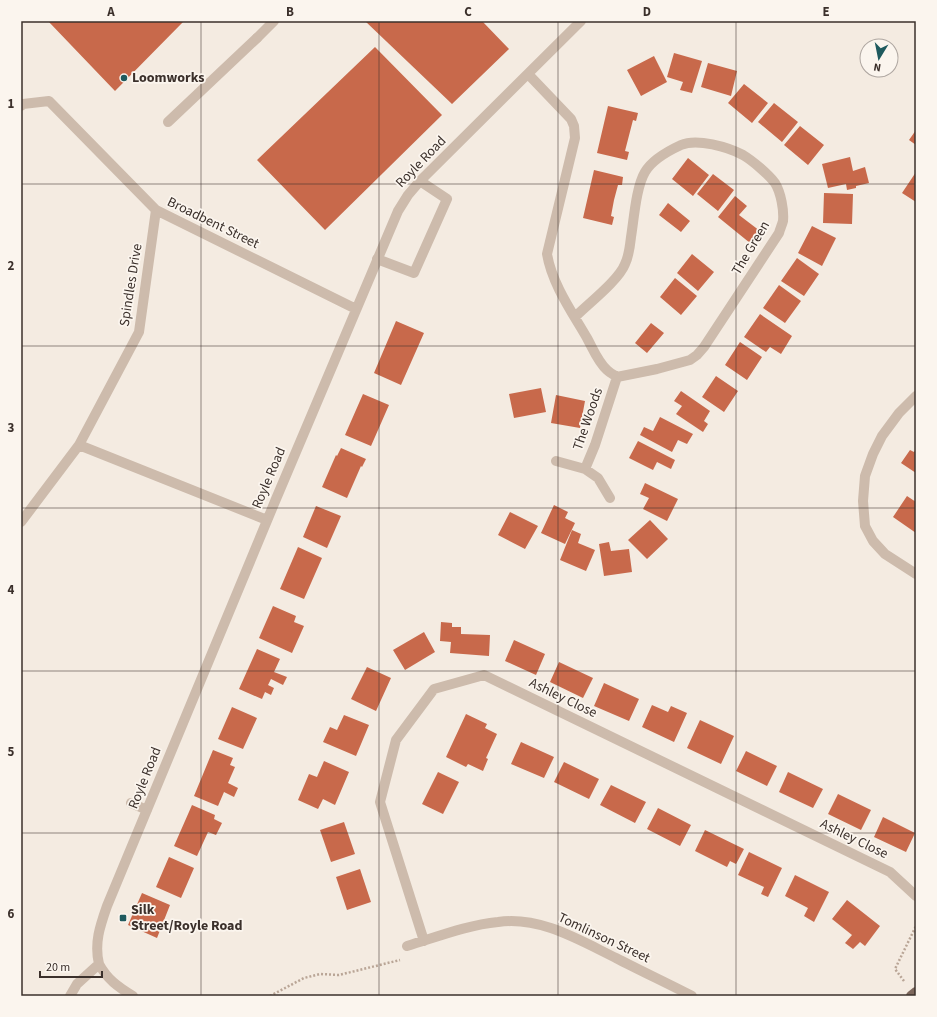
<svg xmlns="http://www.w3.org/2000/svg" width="937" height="1017" viewBox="0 0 937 1017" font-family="'Source Sans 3',sans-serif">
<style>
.building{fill:#c8694b}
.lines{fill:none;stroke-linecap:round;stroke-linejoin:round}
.path{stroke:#b9a596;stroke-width:2.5;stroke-dasharray:2 2;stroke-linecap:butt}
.service{stroke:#cdbbac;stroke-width:10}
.minor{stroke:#cdbbac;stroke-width:10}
.primary{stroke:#7d675c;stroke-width:10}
.grid{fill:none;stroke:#3b302b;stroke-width:1;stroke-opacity:0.55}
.poi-dot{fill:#1f5a5e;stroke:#fbf5ee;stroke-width:1.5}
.labels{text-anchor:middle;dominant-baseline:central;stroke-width:3.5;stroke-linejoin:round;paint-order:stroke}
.poi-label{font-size:14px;font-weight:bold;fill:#3b302b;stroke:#fbf5ee;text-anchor:start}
.street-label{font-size:14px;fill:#3b302b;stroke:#fbf5ee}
.neatline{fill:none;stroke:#3b302b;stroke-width:1.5}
.grid-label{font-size:13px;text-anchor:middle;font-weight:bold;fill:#3b302b}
</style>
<rect width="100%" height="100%" fill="#f4ebe1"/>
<!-- building -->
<path class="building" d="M48,21H184L115,91Z
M365,21H482L509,49L452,104Z
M375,47L442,115L325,230L257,160Z
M674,53L702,61L692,93L680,90L683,82L667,77Z
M654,56L667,82L641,96L627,70Z
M708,63L737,71L731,96L701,87Z
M744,84L768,103L752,123L728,103Z
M774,103L798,122L782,142L758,122Z
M608,106L638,113L636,121L633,120L625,151L629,152L627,160L597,153Z
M800,126L824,145L808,165L784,145Z
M916,130V145L909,140Z
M850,157L853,171L865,167L869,183L856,186V188L847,190L846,184L828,188L822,164Z
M688,158L709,175L693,196L672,179Z
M594,170L623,177L622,185H618L614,200L611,216L614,217L612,225L583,218Z
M916,172V202L902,193Z
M713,174L734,190L718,211L697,194Z
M824,193L853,194L852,224L823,223Z
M735,196L747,206L739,215L760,231L750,243L718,217Z
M668,203L690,221L681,232L659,215Z
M812,226L836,238L822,266L798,253Z
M692,254L714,272L698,291L677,273Z
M797,258L819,274L804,296L781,281Z
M675,278L697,296L681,315L660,297Z
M779,285L801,301L785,323L763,308Z
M760,314L792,336L781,354L770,347L766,352L744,337Z
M396,321L424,333L401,385L374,373Z
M651,323L664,333L647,353L635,343Z
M740,342L762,357L747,380L725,365Z
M716,376L738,391L724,412L702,397Z
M541,388L546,412L514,418L509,394Z
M681,391L710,411L704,421L708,424L703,432L676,414L682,406L674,401Z
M363,394L389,405L371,446L345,435Z
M556,395L585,401L580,428L551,423Z
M660,417L693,434L687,444L678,440L672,452L640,435L644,427L653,431Z
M638,441L675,460L671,469L657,462L653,470L629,458Z
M341,448L366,459L362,467L361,466L347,498L322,487L336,455L337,456Z
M916,449V473L901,463L910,450L914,452Z
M645,483L678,499L667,521L643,509L649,498L640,494Z
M907,496L916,502V533L893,517Z
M554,505L568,512L565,518L575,523L565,544L541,533Z
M316,506L341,516L327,548L303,537Z
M510,512L538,526L525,549L498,535Z
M650,520L668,539L647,559L628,540Z
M572,530L581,534L578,543L595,550L586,571L560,560Z
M609,542L611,551L629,549L632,572L604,576L599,544Z
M298,547L322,558L304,599L280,589Z
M273,606L296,616L294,622L304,626L292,653L259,638Z
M441,622L452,623V627H461V634L490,635L489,656L450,653L451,642L440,641Z
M424,632L435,652L405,670L393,650Z
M514,640L545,654L536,675L505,661Z
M257,649L280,659L274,672L287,677L283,685L271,679L268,685L274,688L271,695L265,692L262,699L239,689Z
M559,662L593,678L583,698L550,682Z
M367,667L391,678L376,711L351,699Z
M604,683L639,699L629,721L594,706Z
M652,705L668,712L671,706L687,713L674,742L642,727Z
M232,707L257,718L243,749L218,739Z
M466,714L487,724L485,728L497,734L486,758L488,759L483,771L468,764L466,767L446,757Z
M344,715L369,725L356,756L323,742L330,727L337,730Z
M700,720L734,736L721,764L687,748Z
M521,742L554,757L544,778L511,764Z
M213,750L233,758L230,765L235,767L228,783L238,788L234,797L224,792L218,806L194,796Z
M746,751L777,766L767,786L736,771Z
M324,761L349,772L335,805L323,799L318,809L298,800L309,774L317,777Z
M564,762L599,779L589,799L554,782Z
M438,772L459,782L443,814L422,804Z
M788,772L823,789L813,808L779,792Z
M611,785L646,802L635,823L600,805Z
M838,794L871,810L861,830L828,814Z
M192,805L215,815L214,819L222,823L216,835L208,832L197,856L174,846Z
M658,808L691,825L680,846L647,829Z
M883,817L915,833L906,852L874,837Z
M344,822L355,854L331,862L320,830Z
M705,830L744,849L736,864L730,861L727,867L695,851Z
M749,852L782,868L768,897L761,894L764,887L738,875Z
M169,857L194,868L181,898L156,887Z
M360,869L371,902L347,910L336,877Z
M795,875L829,892L814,922L804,916L808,908L785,896Z
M142,893L170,905L157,938L128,925Z
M847,900L880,926L865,946L860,942L853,949L845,943L852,935L832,919Z"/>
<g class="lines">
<!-- path -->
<path class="path" d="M904,981L895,969L916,926
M270,996L304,978L320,974L339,975L400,960"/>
<!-- service -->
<path class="service" d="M168,122L257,38
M377,259L414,273L447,199L420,181"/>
<!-- minor -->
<path class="minor" d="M257,38L274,21
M528,74L571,119L574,126L575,138L547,254C552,284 572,312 587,338C593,349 598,362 607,370C610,373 614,375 617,377L657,369L690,360L697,355L704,347L779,233C780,229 782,225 783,221C784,210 781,193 775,183C768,174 753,161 743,155C728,147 697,138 681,145C668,151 652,160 645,172C636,187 634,219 631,237C630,246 629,256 625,264C619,280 588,304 575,317
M21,106L23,104L49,101L156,210L356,309
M156,210L139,332L79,445L267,520
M916,396L899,413L882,436L873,454L865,476L863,501L865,526L873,541L885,554L916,574
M556,461L585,469L598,478L610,498
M585,469L595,445L617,377
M21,522L79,445
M131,803L147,810
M424,941L380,802L396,740L434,689L484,675L890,872L916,896
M407,946C437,937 467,925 498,922C540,916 579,940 616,958C641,971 667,983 692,996
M99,964C107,979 118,987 133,996
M70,996L77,984L99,964C94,943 100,926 107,906L276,499L398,211L408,195L420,181L581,21"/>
<!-- primary -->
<path class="primary" d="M911,996L916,992"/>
</g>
<!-- grid -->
<path class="grid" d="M201,21V996M379,21V996M558,21V996M736,21V996M21,184H916M21,346H916M21,508H916M21,671H916M21,833H916"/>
<!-- markers -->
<g class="poi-dot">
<circle cx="124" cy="78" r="4"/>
<rect x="119" y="914" width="8" height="8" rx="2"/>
</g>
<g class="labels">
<!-- poi labels -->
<g class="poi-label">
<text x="132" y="78">Loomworks</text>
<text x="131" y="910">Silk<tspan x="131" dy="16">Street/Royle Road</tspan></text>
</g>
<!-- street labels -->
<g class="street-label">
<text transform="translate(421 162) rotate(-46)">Royle Road</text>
<text transform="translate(213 223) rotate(26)">Broadbent Street</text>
<text transform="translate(751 248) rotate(-59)">The Green</text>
<text transform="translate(131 285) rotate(-81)">Spindles Drive</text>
<text transform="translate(588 419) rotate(-71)">The Woods</text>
<text transform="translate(269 478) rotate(-67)">Royle Road</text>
<text transform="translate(563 698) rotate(26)">Ashley Close</text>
<text transform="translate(145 778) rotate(-68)">Royle Road</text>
<text transform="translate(854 839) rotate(26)">Ashley Close</text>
<text transform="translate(604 938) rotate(25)">Tomlinson Street</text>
</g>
</g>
<!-- border -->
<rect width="937" height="1017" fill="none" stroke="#fbf5ee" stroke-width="44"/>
<!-- north arrow -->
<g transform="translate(879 58) rotate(190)"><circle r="19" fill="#fbf5ee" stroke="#aea6a0"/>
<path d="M0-3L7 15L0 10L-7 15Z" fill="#1f5a5e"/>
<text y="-6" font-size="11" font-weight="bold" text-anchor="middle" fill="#3b302b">N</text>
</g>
<!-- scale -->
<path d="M40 971v6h62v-6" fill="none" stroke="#3b302b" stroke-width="2"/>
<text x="46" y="971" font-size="12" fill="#3b302b" stroke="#fbf5ee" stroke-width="3" paint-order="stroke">20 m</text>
<rect x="22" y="22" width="893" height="973" class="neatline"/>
<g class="grid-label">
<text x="111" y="16">A</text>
<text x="290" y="16">B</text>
<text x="468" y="16">C</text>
<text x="647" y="16">D</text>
<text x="826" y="16">E</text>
<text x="11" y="108">1</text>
<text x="11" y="270">2</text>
<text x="11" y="432">3</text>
<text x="11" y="594">4</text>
<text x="11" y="756">5</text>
<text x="11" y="918">6</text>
</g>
</svg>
